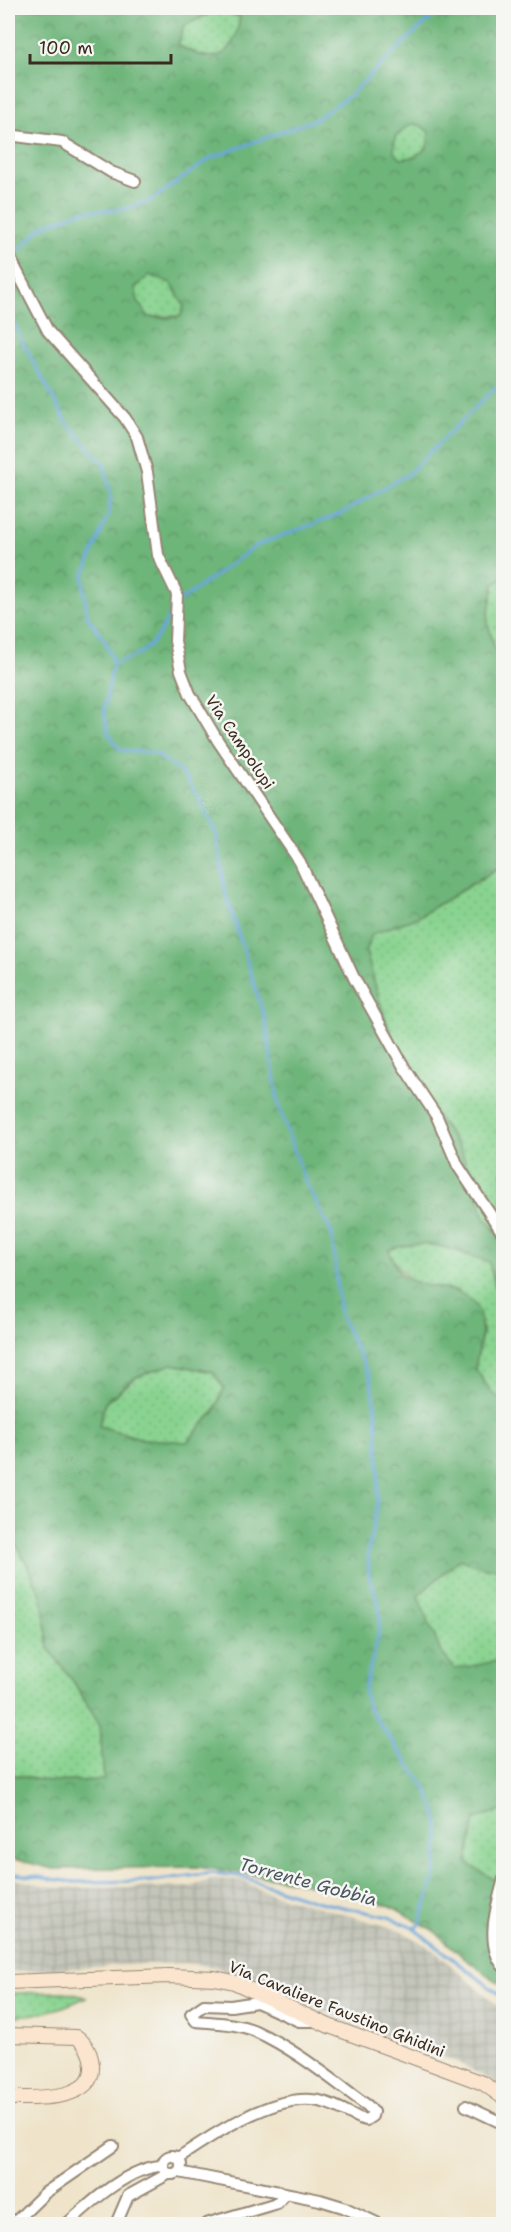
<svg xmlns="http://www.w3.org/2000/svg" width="511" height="2232" viewBox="0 0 511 2232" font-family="'Shantell Sans',sans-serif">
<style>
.industrial{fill:url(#industrial-grid)}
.grass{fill:url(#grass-dots);stroke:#627e57;stroke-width:1.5}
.forest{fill:url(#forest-crowns);stroke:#54704c;stroke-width:1.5;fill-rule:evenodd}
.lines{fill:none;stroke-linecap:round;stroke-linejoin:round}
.stream{stroke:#6ba7dc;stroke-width:3}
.minor-casing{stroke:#958774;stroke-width:14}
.secondary-casing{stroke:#958774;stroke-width:16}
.minor{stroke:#fff;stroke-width:10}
.secondary{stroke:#fbe5cf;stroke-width:14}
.labels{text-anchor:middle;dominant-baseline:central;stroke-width:5;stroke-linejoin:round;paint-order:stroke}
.street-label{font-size:16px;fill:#3b2a1e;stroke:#f6f6f2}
.water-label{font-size:18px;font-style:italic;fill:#4c5660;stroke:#f6f6f2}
</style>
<defs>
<pattern id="industrial-grid" width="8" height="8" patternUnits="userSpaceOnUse" patternTransform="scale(1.5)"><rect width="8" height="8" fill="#c4c5b9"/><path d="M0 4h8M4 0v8" fill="none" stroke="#a9a99f"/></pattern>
<pattern id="grass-dots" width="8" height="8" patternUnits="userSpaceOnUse" patternTransform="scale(1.5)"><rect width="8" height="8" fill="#89d390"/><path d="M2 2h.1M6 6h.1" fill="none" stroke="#77b57c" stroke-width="1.8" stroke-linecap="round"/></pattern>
<pattern id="forest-crowns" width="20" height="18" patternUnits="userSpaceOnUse" patternTransform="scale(1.5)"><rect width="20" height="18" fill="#6eb57a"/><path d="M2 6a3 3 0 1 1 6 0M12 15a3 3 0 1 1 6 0" fill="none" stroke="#5c9363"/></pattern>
</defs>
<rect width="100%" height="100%" fill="#f6f6f2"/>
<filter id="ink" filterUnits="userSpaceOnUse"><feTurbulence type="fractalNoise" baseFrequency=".0167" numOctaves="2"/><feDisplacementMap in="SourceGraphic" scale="12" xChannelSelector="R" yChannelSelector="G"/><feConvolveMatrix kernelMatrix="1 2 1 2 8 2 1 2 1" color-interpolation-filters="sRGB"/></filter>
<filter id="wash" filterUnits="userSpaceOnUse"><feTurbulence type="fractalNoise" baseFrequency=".008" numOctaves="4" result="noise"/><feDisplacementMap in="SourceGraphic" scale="24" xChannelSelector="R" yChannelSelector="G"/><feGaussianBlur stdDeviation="1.35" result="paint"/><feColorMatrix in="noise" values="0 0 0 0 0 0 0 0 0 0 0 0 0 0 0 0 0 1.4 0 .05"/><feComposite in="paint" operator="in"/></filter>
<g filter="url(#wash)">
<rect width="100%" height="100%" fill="#efe4ca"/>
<!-- industrial -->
<path class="industrial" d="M8,1878L58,1888L190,1887L213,1879L242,1880L262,1891L400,1930L432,1949L503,2010V2087L457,2062L349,2023L255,1978L215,1967L186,1963L142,1964L8,1972Z"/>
<!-- grass -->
<path class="grass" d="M226,12L240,17C234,60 214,66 178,45L184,26L210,13Z
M411,124L420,125L429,132L427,148L414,157L401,159L393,152L395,137Z
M149,275L171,283L184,306L181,316L149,317L138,302L135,288Z
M503,578V669L500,667L487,621L494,584Z
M503,865V1241L484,1215L461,1150L408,1075L384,1016L366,952L372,934L418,917Z
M412,1242L437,1245L489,1262L503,1316V1401L492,1393L475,1368L483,1329L459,1291C419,1285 408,1288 388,1250Z
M172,1364L213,1372L224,1388L214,1412L187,1442L143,1439L99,1426L105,1403L137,1377Z
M8,1535L20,1550L42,1597L49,1649L73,1681L100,1726L104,1780L50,1782L8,1774Z
M459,1559L485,1568H503V1660L455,1670L441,1653L418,1596Z
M503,1810V1885L467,1864L475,1819Z
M64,1992L86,1997C63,2009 34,2017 8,2016V1993Z"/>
<!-- forest -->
<path class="forest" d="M8,8H503L504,578L494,584L487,621L500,667L503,669V865L418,917L372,934L366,952L384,1016L408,1075L461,1150L484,1215L503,1241V1316L489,1262C453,1250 426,1236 389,1250C392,1257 396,1270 402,1275C413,1284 429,1286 442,1288C492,1297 483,1330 475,1368L492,1393L503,1401V1568H485L459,1559L418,1596L441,1652L455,1669L503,1660V1810L475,1819L467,1863L503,1885V1986L465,1959L433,1930L391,1906L295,1881L198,1867L54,1869L8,1858V1774L50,1782L104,1780L100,1725L73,1681L49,1649L42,1597L20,1550L8,1535ZM226,12L240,17C234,60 214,66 178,45L184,26L210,13ZM411,124L420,125L429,132L427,148L414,157L401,159L394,152L395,137ZM149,275L171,283L184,306L181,316L169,318L149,317L138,302L135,288ZM172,1364L213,1372L224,1388L214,1412L187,1442L143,1439L99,1426L105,1403L136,1377Z"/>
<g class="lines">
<!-- stream -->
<path class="stream" d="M13,256L43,226L83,211L121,210L150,201L211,158L316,119L350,95L415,32L444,8
M8,309L22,341L67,423L104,464L111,495L108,515L83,578L87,616L106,642L113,663L104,711L108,733L120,750L155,753L182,773L200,799L217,835L225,891L265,1019L279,1107L304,1179L332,1233L340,1316L370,1377L376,1411L379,1473L377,1507L368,1551L369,1577L378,1601L380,1617L378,1638L364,1690L368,1708L425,1787L437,1814L439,1838L434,1879L419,1926L413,1928
M180,601L257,545L340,514L408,474L504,379
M114,663C147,656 157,640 172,611
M8,1873L74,1882L151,1881L212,1873L239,1876L315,1901L389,1917L413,1928L504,1998"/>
</g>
</g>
<g filter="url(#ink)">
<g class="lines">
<defs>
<path id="minor" d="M8,135L62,142L111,172L135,181
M8,254L48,331L125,418L137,437L147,472L158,555L177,594L175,641L181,671L190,694L218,741L300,862L354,978L404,1067L437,1117L458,1166L504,1235
M504,1879C497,1905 484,1944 504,1967
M466,2106L504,2124
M163 2165a9 9 0 1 1 18 0a9 9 0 1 1-18 0Z
M178,2158C212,2135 270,2096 312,2100C328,2101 345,2111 359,2118L366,2120L372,2116L373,2112L368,2106C332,2080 297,2050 255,2031C237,2023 215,2023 196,2021L191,2014L204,2005L231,2006L257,2002L299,2021H319
M179,2172L320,2200L343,2207L379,2224
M13,2224L45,2193L113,2146
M67,2224C90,2203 130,2166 163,2166
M116,2224L128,2196L168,2174
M206,2224L277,2203L285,2194"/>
<path id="secondary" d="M8,1982L169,1976L215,1978L234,1982L329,2026L483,2083L504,2098
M8,2035L77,2037C86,2044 91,2054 92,2065C95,2102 32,2098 8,2098"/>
</defs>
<!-- minor casing -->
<use href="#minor" class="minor-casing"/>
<!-- secondary casing -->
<use href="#secondary" class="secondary-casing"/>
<!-- minor -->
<use href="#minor" class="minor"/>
<!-- secondary -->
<use href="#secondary" class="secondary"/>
</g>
</g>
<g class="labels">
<!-- street labels -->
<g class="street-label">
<text transform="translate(240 742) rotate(56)">Via Campolupi</text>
<text transform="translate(337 2009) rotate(22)">Via Cavaliere Faustino Ghidini</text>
</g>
<!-- water labels -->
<g class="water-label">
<text transform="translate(308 1882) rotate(15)">Torrente Gobbia</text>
</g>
</g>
<!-- margin -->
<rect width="511" height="2232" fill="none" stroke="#f6f6f2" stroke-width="30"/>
<!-- scale -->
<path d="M30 54v9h141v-9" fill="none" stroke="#3b2a1e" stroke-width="3"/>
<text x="39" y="54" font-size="18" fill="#3b2a1e" stroke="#f6f6f2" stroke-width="4.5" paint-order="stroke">100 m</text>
</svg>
